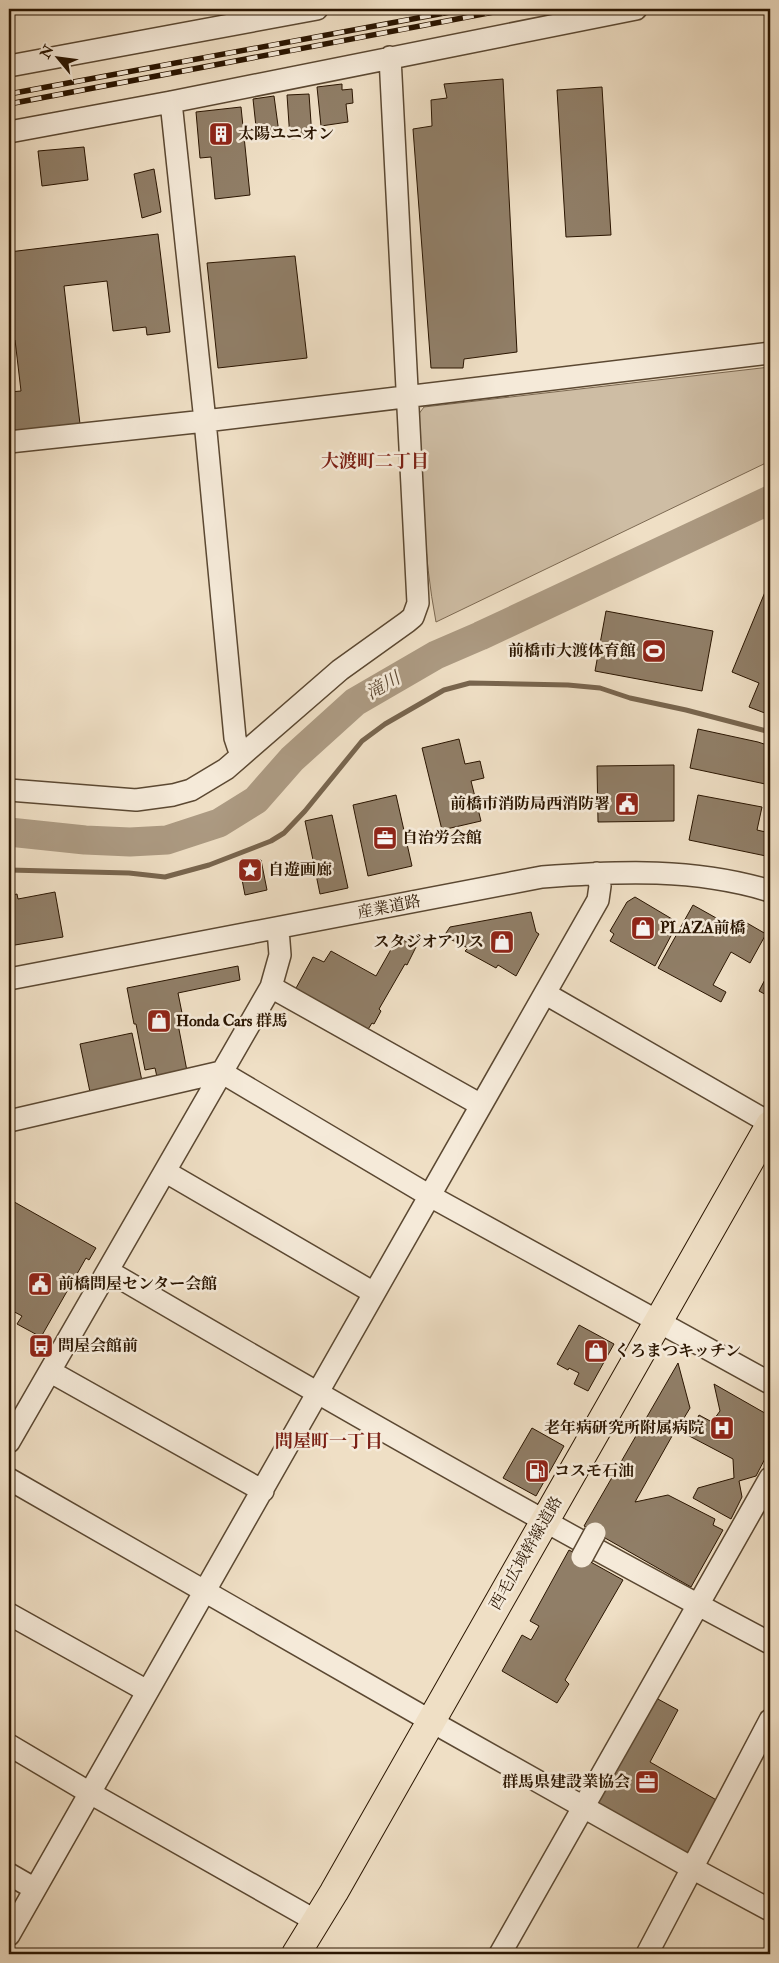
<svg xmlns="http://www.w3.org/2000/svg" width="779" height="1963" viewBox="0 0 779 1963" font-family="'IM FELL Double Pica','Noto Serif JP',serif">
<style>
.green{fill:#cebda4;stroke:#7c6952}
.lines{fill:none;stroke-linecap:round;stroke-linejoin:round}
.stream{stroke:#78654e;stroke-width:5}
.river{stroke:#ac9a82;stroke-width:29}
.building{fill:#907e67;stroke:#2a1501}
.minor-casing{stroke:#5b4832;stroke-width:24}
.major-casing{stroke:#2a1501;stroke-width:30}
.minor{stroke:#f5ead9;stroke-width:21}
.major{stroke:#efdfc5;stroke-width:28}
.rail-casing{stroke:#2a1501;stroke-width:5.5}
.rail{stroke:#f5ead9;stroke-width:4;stroke-dasharray:11;stroke-linecap:butt}
.minor-bridge-casing{stroke:#5b4832;stroke-width:24;stroke-linecap:butt}
.minor-bridge{stroke:#f5ead9;stroke-width:21}
.labels{text-anchor:middle;dominant-baseline:central;stroke-width:5;stroke-linejoin:round;paint-order:stroke}
.poi-label{font-size:16px;font-weight:bold;fill:#2a1501;stroke:#f5ead9;text-anchor:start}
.street-label{font-size:16px;fill:#2a1501;stroke:#f5ead9}
.neighbourhood-label{font-size:18px;font-weight:bold;fill:#7a1f14;stroke:#f5ead9}
.water-label{font-size:18px;font-style:italic;fill:#5e4a35;stroke:#f5ead9}
</style>
<rect width="100%" height="100%" fill="#efdfc5"/>
<filter id="stains"><feTurbulence type="fractalNoise" baseFrequency=".004" numOctaves="4"/><feColorMatrix values="0 0 0 0 .2 0 0 0 0 .09 0 0 0 0 .02 0 0 0 .5 -.17"/></filter>
<radialGradient id="worn" r=".72"><stop offset=".6" stop-color="#630" stop-opacity="0"/><stop offset="1" stop-color="#630" stop-opacity=".3"/></radialGradient>
<!-- green -->
<path class="green" d="M770,367V461L436,622C423,554 422,484 418,415L424,407Z"/>
<g class="lines">
<!-- stream -->
<path class="stream" d="M9,870L129,873L165,877L209,865L271,841L284,833L305,811L362,741L385,724L444,690L470,683L568,685L600,688L630,698L686,710L770,732"/>
<!-- river -->
<path class="river" d="M9,832L85,840L130,842L167,840L219,823L256,800L292,759L355,702L436,655L480,636L770,500"/>
</g>
<!-- building -->
<path class="building" d="M503,79L517,352L464,359L463,368H431L413,129L432,126L431,100L447,98L444,84Z
M342,84V90L352,89L353,103L346,104L348,122L321,126L317,87Z
M602,87L611,235L566,237L557,90Z
M309,94L312,137L290,139L287,95Z
M274,96L279,133L257,136L253,99Z
M241,107L250,195L215,199L211,157L200,158L196,112Z
M84,147L88,180L42,186L38,151Z
M154,169L161,212L142,218L134,174Z
M158,234L170,332L147,335L146,327L113,331L107,281L64,286L80,424L10,432L9,392L21,391L15,340L9,341V252Z
M295,256L307,358L218,368L207,263Z
M770,580V715L749,707L759,683L732,672Z
M606,611L713,631L702,691L595,671Z
M698,729L758,742L770,746V785L690,768Z
M459,739L465,764L480,761L484,778L471,781L481,821L442,830L422,748Z
M674,765V821L598,822L597,766Z
M396,795L412,866L368,876L353,805Z
M698,795L762,807L757,830L770,833L766,856L689,840Z
M332,815L348,888L320,894L305,821Z
M261,860L267,890L245,895L239,864Z
M55,892L63,937L9,946V896L17,894L18,899Z
M635,897L672,919L667,927L673,932L655,966L610,941L614,934L610,931L627,902Z
M693,905L734,928L740,919L766,934L750,963L731,952L713,985L726,992L721,1002L658,968Z
M531,912L536,932L539,934L516,976L498,965L496,968L465,951L468,948L444,936L450,927Z
M398,937L416,947L407,965L405,964L379,1009L381,1011L374,1024L372,1023L367,1031L295,990L313,957L324,962L331,951L376,976Z
M238,966L240,980L178,993L183,1018L177,1019L187,1071L157,1077L155,1068L145,1070L136,1024H134L127,988Z
M770,970V997L759,991Z
M132,1033L142,1081L90,1092L80,1044Z
M9,1199L96,1248L89,1260L86,1258L41,1337L17,1324L22,1316L9,1309Z
M579,1325L614,1344L588,1391L574,1384L579,1373L569,1368L568,1370L557,1364Z
M678,1363L690,1408L681,1423L692,1429L699,1415L712,1422L720,1411L714,1384L770,1416V1449L756,1476L739,1481L742,1497L731,1519L693,1498L698,1488L734,1478L733,1459L676,1429L635,1502L668,1495L715,1519L713,1525L723,1530L691,1587L584,1526Z
M532,1428L564,1446L536,1496L503,1478Z
M569,1550L623,1580L565,1680L569,1684L557,1703L502,1671L522,1635L531,1640L539,1626L530,1621Z
M656,1698L678,1710L650,1762L720,1802L689,1857L596,1805Z"/>
<g class="lines">
<defs>
<path id="minor" d="M9,66L317,9
M171,102L205,421L235,738L238,747L242,754
M9,132L171,102L636,9
M9,442L205,421L770,353
M9,790L136,800L173,795L191,790L226,769L340,670L407,622L413,617L418,603L390,57
M9,979L542,877C620,871 695,868 770,891
M271,987L481,1105
M546,994L770,1123
M9,1121L221,1072L430,1196L770,1383
M166,1172L374,1293
M108,1271C326,1399 546,1525 770,1643
M51,1372L263,1491
M9,1442L271,987L280,955L278,929
M9,1479L443,1728L692,1868L770,1910
M9,1614L147,1691
M9,1745L90,1793L316,1921
M9,1874L35,1889
M9,1935L598,900L600,886L597,873
M500,1954L770,1478
M647,1954L770,1720"/>
<path id="major" d="M296,1954L334,1892L770,1125"/>
</defs>
<!-- minor casing -->
<use href="#minor" class="minor-casing"/>
<!-- major casing -->
<use href="#major" class="major-casing"/>
<!-- minor -->
<use href="#minor" class="minor"/>
<!-- major -->
<use href="#major" class="major"/>
<defs>
<path id="rail" d="M9,94L466,9
M9,104L510,9"/>
</defs>
<!-- rail casing -->
<use href="#rail" class="rail-casing"/>
<!-- rail -->
<use href="#rail" class="rail"/>
<defs>
<path id="minor-bridge" d="M582,1557L595,1533"/>
</defs>
<!-- minor-bridge casing -->
<use href="#minor-bridge" class="minor-bridge-casing"/>
<!-- minor-bridge -->
<use href="#minor-bridge" class="minor-bridge"/>
</g>
<!-- icons -->
<defs>
<symbol id="building-square" viewBox="-11 -11 22 22"><rect x="-9" y="-9" width="18" height="18" rx="4" fill="#8f2418" stroke="#f5ead9"/><path d="M-4-6H4V6H1V3H-1V6H-4ZM-2.5-4.3h1.7v1.8h-1.7ZM.8-4.3h1.7v1.8H.8ZM-2.5-1h1.7V.8h-1.7ZM.8-1h1.7V.8H.8Z" fill="#fff"/></symbol>
<symbol id="stadium-square" viewBox="-11 -11 22 22"><rect x="-9" y="-9" width="18" height="18" rx="4" fill="#8f2418" stroke="#f5ead9"/><path d="M0-5a6.5 5 0 1 0 0 10a6.5 5 0 1 0 0-10ZM-3.5-1.8h7v3.6h-7Z" fill="#fff"/></symbol>
<symbol id="civic-square" viewBox="-11 -11 22 22"><rect x="-9" y="-9" width="18" height="18" rx="4" fill="#8f2418" stroke="#f5ead9"/><path d="M-.6-6.5H3V-4.5H.6V-3L4-1V1h2V6H-6V1h2V-1L-.6-3ZM-1.2 2.5V6h2.4V2.5Z" fill="#fff"/></symbol>
<symbol id="office-square" viewBox="-11 -11 22 22"><rect x="-9" y="-9" width="18" height="18" rx="4" fill="#8f2418" stroke="#f5ead9"/><path d="M-6-3h4V-5.5h4V-3h4V5H-6ZM-1-4.5V-3h2v-1.5ZM-6 0V1H6V0Z" fill="#fff"/></symbol>
<symbol id="sight-square" viewBox="-11 -11 22 22"><rect x="-9" y="-9" width="18" height="18" rx="4" fill="#8f2418" stroke="#f5ead9"/><path d="M0-6L1.8-2.2L6-1.7L2.9 1.2L3.7 5.4L0 3.3L-3.7 5.4L-2.9 1.2L-6-1.7L-1.8-2.2Z" fill="#fff"/></symbol>
<symbol id="shop-square" viewBox="-11 -11 22 22"><rect x="-9" y="-9" width="18" height="18" rx="4" fill="#8f2418" stroke="#f5ead9"/><path d="M-5-2.5h2.3a2.7 3.5 0 0 1 5.4 0H5L5.5 6h-11ZM-1.5-2.5h3a1.5 2.3 0 0 0-3 0Z" fill="#fff"/></symbol>
<symbol id="bus-square" viewBox="-11 -11 22 22"><rect x="-9" y="-9" width="18" height="18" rx="4" fill="#8f2418" stroke="#f5ead9"/><path d="M-5-6H5V4H4V6H2V4H-2V6H-4V4H-5ZM-3.5-4V0h7V-4ZM-3.5 1.2v1.5H-2V1.2ZM2 1.2v1.5H3.5V1.2Z" fill="#fff"/></symbol>
<symbol id="hospital-square" viewBox="-11 -11 22 22"><rect x="-9" y="-9" width="18" height="18" rx="4" fill="#8f2418" stroke="#f5ead9"/><path d="M-5-5h3v3.5h4V-5h3V5h-3V1.5h-4V5h-3Z" fill="#fff"/></symbol>
<symbol id="fuel-square" viewBox="-11 -11 22 22"><rect x="-9" y="-9" width="18" height="18" rx="4" fill="#8f2418" stroke="#f5ead9"/><path d="M-5.5-6h7V0h2V4h1.3V-2.5L3-4.5l.8-.8L6-3V5H2.5V1h-1V6h-7ZM-4.2-4.7v3.2H.2V-4.7Z" fill="#fff"/></symbol>
</defs>
<g fill-rule="evenodd">
<use href="#building-square" x="207" y="120" width="28" height="28"/>
<use href="#stadium-square" x="640" y="637" width="28" height="28"/>
<use href="#civic-square" x="613" y="790" width="28" height="28"/>
<use href="#office-square" x="371" y="824" width="28" height="28"/>
<use href="#sight-square" x="236" y="856" width="28" height="28"/>
<use href="#shop-square" x="629" y="914" width="28" height="28"/>
<use href="#shop-square" x="488" y="928" width="28" height="28"/>
<use href="#shop-square" x="145" y="1007" width="28" height="28"/>
<use href="#civic-square" x="26" y="1270" width="28" height="28"/>
<use href="#bus-square" x="27" y="1332" width="28" height="28"/>
<use href="#shop-square" x="582" y="1337" width="28" height="28"/>
<use href="#hospital-square" x="708" y="1414" width="28" height="28"/>
<use href="#fuel-square" x="523" y="1457" width="28" height="28"/>
<use href="#office-square" x="633" y="1768" width="28" height="28"/>
</g>
<g class="labels">
<!-- poi labels -->
<g class="poi-label">
<text x="238" y="134">太陽ユニオン</text>
<text x="636" y="651" text-anchor="end">前橋市大渡体育館</text>
<text x="610" y="804" text-anchor="end">前橋市消防局西消防署</text>
<text x="402" y="838">自治労会館</text>
<text x="268" y="870">自遊画廊</text>
<text x="660" y="928">PLAZA前橋</text>
<text x="484" y="942" text-anchor="end">スタジオアリス</text>
<text x="176" y="1021">Honda Cars 群馬</text>
<text x="58" y="1284">前橋問屋センター会館</text>
<text x="58" y="1346">問屋会館前</text>
<text x="614" y="1351">くろまつキッチン</text>
<text x="704" y="1428" text-anchor="end">老年病研究所附属病院</text>
<text x="554" y="1471">コスモ石油</text>
<text x="630" y="1782" text-anchor="end">群馬県建設業協会</text>
</g>
<!-- street labels -->
<g class="street-label">
<text transform="translate(389 907) rotate(-11)">産業道路</text>
<text transform="translate(526 1553) rotate(-60)">西毛広域幹線道路</text>
</g>
<!-- neighbourhood labels -->
<g class="neighbourhood-label">
<text x="375" y="461">大渡町二丁目</text>
<text x="329" y="1441">問屋町一丁目</text>
</g>
<!-- water labels -->
<g class="water-label">
<text transform="translate(383 686) rotate(-30)">滝川</text>
</g>
</g>
<!-- margin -->
<rect width="779" height="1963" fill="none" stroke="#efdfc5" stroke-width="30"/>
<rect x="10" y="10" width="759" height="1943" fill="none" stroke="#2a1501" stroke-width="2.5"/>
<rect x="15" y="15" width="749" height="1933" fill="none" stroke="#2a1501"/>
<!-- north arrow -->
<g transform="translate(58 58) rotate(299)" stroke="#f5ead9" stroke-width="4" paint-order="stroke">
<path d="M0-4L9 19L0 12L-9 19Z" fill="#2a1501"/>
<text y="-8" font-size="14" font-weight="bold" text-anchor="middle" fill="#2a1501">N</text>
</g>
<rect width="100%" height="100%" filter="url(#stains)"/>
<rect width="100%" height="100%" fill="url(#worn)"/>
</svg>
